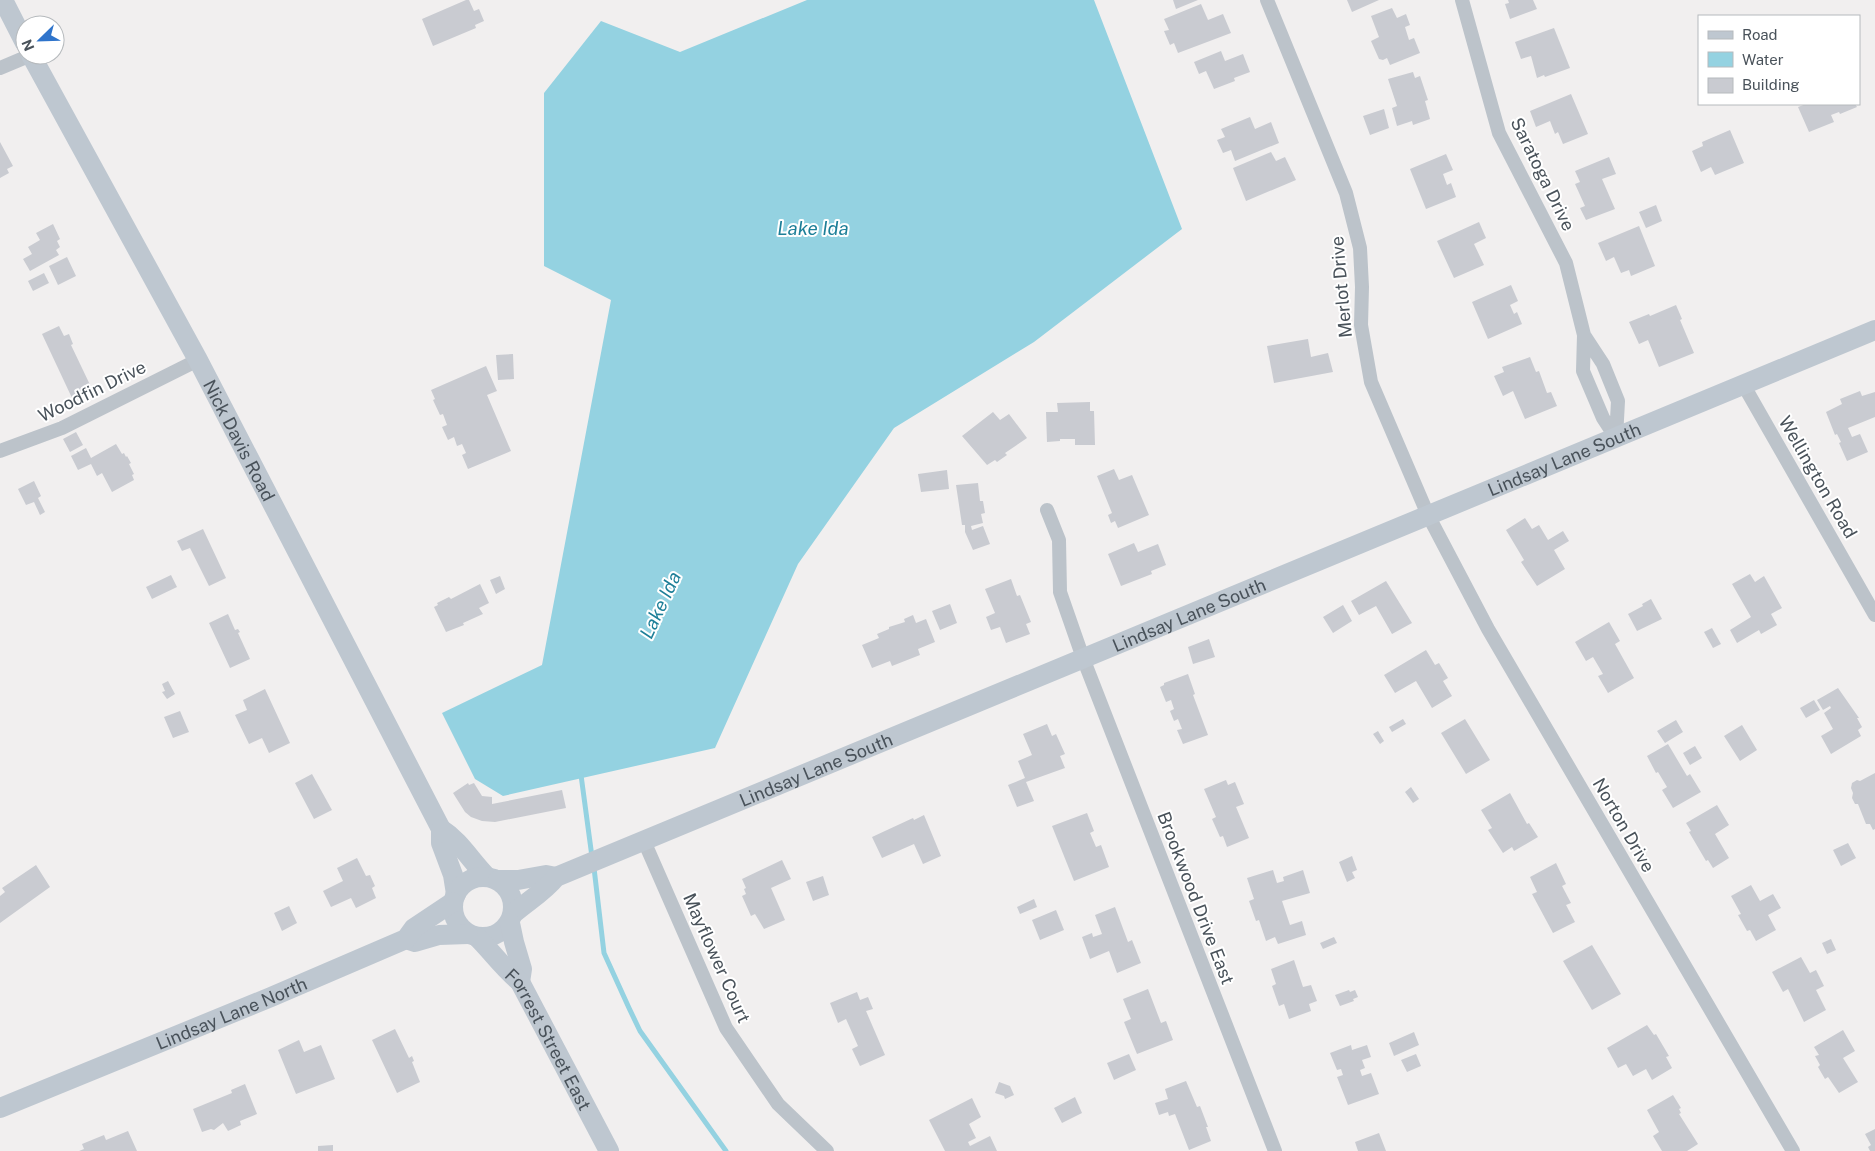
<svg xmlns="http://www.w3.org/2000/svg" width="1875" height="1151" viewBox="0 0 1875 1151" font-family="'Public Sans',sans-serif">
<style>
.water{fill:#94d2e1}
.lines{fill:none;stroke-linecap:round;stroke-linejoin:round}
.stream{stroke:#94d2e1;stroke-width:5}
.building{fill:#c9cbd1}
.street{stroke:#bcc3ca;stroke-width:14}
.secondary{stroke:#bec7d0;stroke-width:20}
.labels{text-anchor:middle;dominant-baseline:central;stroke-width:4;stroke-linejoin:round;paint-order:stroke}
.street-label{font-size:18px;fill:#49525a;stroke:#fff}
.water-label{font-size:19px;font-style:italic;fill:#1d7f98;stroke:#fff}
</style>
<rect width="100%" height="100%" fill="#f1efef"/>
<!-- water -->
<path class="water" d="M807,0H1094L1182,229L1034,342L894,428L798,564L715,748L503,796L475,779L442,713L542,665L611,300L544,266V93L601,21L680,52Z"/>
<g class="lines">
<!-- stream -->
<path class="stream" d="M581,775L592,857
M594,868L604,953L629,1008L640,1031L726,1151"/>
</g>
<!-- building -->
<path class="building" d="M466,0H469L474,11L479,9L484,21L475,25L476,28L433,46L422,19Z
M1173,0H1198L1176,9Z
M1347,0H1379L1352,12Z
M1508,0H1533L1537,9L1510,19L1505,4L1509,3Z
M1201,4L1208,20L1223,14L1231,33L1178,53L1174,43L1170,45L1164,31L1169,30L1164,19Z
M1392,8L1397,18L1406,14L1410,25L1405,27L1409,40L1414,38L1420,53L1390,65L1387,58L1383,60L1379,59L1371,41L1379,37L1371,16Z
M1554,28L1570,68L1545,77L1544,75L1537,78L1531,56L1521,59L1515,42Z
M1221,51L1225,61L1243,54L1250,72L1234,78L1235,81L1214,89L1206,71L1199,74L1194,62Z
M1413,72L1415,78L1420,76L1428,100L1425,101L1430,119L1413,125L1412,121L1397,126L1392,108L1397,106L1388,79Z
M1571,94L1588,134L1563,144L1558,132L1555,134L1550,121L1536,127L1530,111Z
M1806,104H1855L1857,107L1840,114L1839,112L1831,115L1834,122L1809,132L1798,107Z
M1384,109L1389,128L1370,135L1363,116Z
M1250,117L1255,129L1271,122L1279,143L1235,161L1231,150L1223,153L1217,140L1225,137L1221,129Z
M1730,130L1744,163L1715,175L1711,167L1701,172L1692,151L1703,146L1702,142Z
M0,142L13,166L7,169L9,173L0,178Z
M1271,152L1276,161L1285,157L1296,180L1246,201L1233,168Z
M1446,154L1453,170L1443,174L1447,185L1451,183L1456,197L1426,209L1410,169Z
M1609,157L1616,174L1602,179L1615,209L1586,220L1580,208L1585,206L1575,184L1580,182L1575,171Z
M1656,205L1662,221L1646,228L1639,212Z
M1479,222L1486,238L1474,244L1484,265L1454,278L1437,241Z
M53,224L60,239L57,241L60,247L56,250L59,255L30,271L23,259L32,254L28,247L40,240L36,233Z
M1639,226L1655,266L1631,276L1629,270L1621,273L1614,257L1606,261L1598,243Z
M67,257L76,276L58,285L49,266Z
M44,273L49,283L33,291L28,281Z
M1511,285L1518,301L1510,305L1514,314L1517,312L1522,324L1488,339L1472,302Z
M1676,305L1682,319L1680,320L1694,353L1659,367L1648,340L1639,344L1629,322L1649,314L1650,316Z
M59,326L64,336L69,334L73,344L71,345L92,389L72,398L42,334Z
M1308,339L1311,357L1328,353L1333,372L1274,383L1267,346Z
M513,354L514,379L498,380L496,355Z
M1530,357L1536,372L1539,371L1547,393L1551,392L1557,406L1525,419L1513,391L1503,396L1494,376L1504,372L1502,367Z
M486,366L497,391L487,395L511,451L468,469L462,455L466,453L462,444L457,446L454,437L448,440L442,427L447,425L443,414L440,415L433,400L435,399L431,390Z
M1860,391L1862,396L1875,392V417L1848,428L1852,437L1860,434L1868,452L1847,461L1839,443L1841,442L1837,434L1835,435L1826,412L1842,404L1840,399Z
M1090,402V411H1094L1095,445H1075V439H1060V441L1047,442L1046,412H1058L1057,403Z
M993,412L1000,420L1009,414L1027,438L1005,453L1007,455L997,462L995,460L987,465L962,436Z
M76,432L83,445L70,452L63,439Z
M116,444L122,454L124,453L126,457L127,456L131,463L129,464L134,474L132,475L134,480L112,492L102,473L97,476L91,464L78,470L71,456L86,448L91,458Z
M1114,469L1119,480L1132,475L1149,515L1118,528L1115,521L1111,523L1108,515L1112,513L1097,476Z
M947,470L949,489L921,492L918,474Z
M34,481L41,496L38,498L45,512L40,515L34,502L26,505L18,489Z
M978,483L980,501H983L985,513L981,514L983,523L971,526L972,530L983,526L990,544L973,550L965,532V525H962L956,485Z
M1525,518L1532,529L1539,525L1548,540L1563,531L1569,541L1554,550L1565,569L1537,586L1521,562L1524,560L1506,530Z
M203,529L226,578L209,586L190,548L182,551L177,541Z
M1134,543L1138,552L1158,544L1166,565L1151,571L1152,574L1121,586L1108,554Z
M1750,574L1755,582L1764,576L1782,608L1771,614L1777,625L1761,634L1759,630L1737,643L1730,630L1751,617L1732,584Z
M171,575L177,587L152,599L146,587Z
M500,576L505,589L496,594L490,580Z
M1011,579L1017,596L1020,595L1031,622L1026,624L1030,634L1006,643L1000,627L991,630L986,617L995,613L985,589Z
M1386,581L1412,623L1392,634L1376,606L1359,615L1351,601Z
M480,584L489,603L479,608L483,614L463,623L464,625L446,632L434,607L438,605L437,603L449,597L451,599Z
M1651,599L1662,619L1637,631L1628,614L1643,606L1642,604Z
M950,604L957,623L940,630L932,611Z
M1343,605L1352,621L1333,633L1323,617Z
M228,614L235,630L238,629L240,632L238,633L250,659L230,668L209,623Z
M913,615L916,623L926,619L935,642L918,649L920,655L892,666L890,661L872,668L862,645L879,638L877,634L889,629V627L905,622L904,619Z
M1609,622L1620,641L1615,644L1634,678L1608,693L1598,676L1603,674L1593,657L1586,661L1575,642Z
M1712,628L1721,644L1713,648L1704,632Z
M1209,639L1215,657L1193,664L1188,647Z
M1426,650L1435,665L1439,663L1448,678L1443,681L1452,696L1432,708L1416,681L1395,693L1384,675Z
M1188,674L1195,694L1193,695L1208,735L1183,744L1177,730L1182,729L1178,719L1174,721L1170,711L1174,709L1171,700L1166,702L1160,687L1164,685V683Z
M168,681L175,694L167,699L162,692L165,691L162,684Z
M1838,688L1859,718H1857L1862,727L1858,730L1861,736L1831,754L1821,736L1833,729L1824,713L1831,708L1830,706L1823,710L1817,700Z
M265,689L290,743L269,753L262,738L249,744L235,715L247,710L243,700Z
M1814,700L1820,710L1806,718L1800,708Z
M180,711L189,732L173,738L164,717Z
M1403,719L1406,724L1392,732L1389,727Z
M1465,719L1490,760L1466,774L1441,733Z
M1676,720L1683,732L1665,743L1657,731Z
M1047,724L1052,736L1056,734L1065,754L1060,756L1065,768L1026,782L1034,801L1017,807L1008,785L1025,778L1018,761L1032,755L1023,734Z
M1742,725L1757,750L1740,761L1724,736Z
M1378,731L1384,741L1380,744L1373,734Z
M1668,744L1687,776L1690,774L1701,792L1673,808L1662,790L1667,787L1658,772L1656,773L1647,756Z
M1695,746L1702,758L1690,765L1683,753Z
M1875,773V829L1873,830L1870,824H1866L1858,804H1855L1852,798L1853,793L1851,788L1852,783L1857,780L1860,781Z
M312,774L332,810L314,819L295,783Z
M1226,780L1228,785L1235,782L1244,804L1236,807L1249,838L1227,847L1223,836L1220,837L1212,819L1216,817L1204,789Z
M468,783L469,785L474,783L482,796L492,797V804L562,790L566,808L495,822L482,821L471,817L465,812L453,793Z
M1411,787L1419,799L1413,803L1405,792Z
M1510,793L1527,824L1529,823L1538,837L1514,851L1512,847L1503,853L1488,830L1492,828L1481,810Z
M1717,805L1729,825L1715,834L1729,858L1713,868L1708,860L1706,861L1689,832L1691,831L1686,823Z
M1087,813L1094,831L1090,833L1096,847L1101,845L1109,867L1074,881L1052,826Z
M924,815L941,856L923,864L914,844L882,858L872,837L913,818L914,820Z
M1848,843L1856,858L1841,866L1833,850Z
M1352,856L1357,870L1352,872L1355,878L1347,882L1339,862Z
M357,858L366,876L370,875L375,886L372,888L376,898L356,908L351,898L331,907L323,891L343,881L337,868Z
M782,860L791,879L771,888L785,920L764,929L755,914L751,916L742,896L746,894L744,889L746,888L742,879Z
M1556,863L1566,884L1562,886L1571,903L1566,905L1575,922L1553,933L1532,894L1537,892L1530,877Z
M36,865L50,887L0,923V896L5,892L2,888Z
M1273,870L1277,883L1284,881L1283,877L1303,870L1310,893L1282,901L1290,925L1302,921L1306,935L1278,944L1275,937L1266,941L1259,920L1256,921L1249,901L1254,899L1247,878Z
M823,876L829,895L813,901L806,882Z
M1751,885L1760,901L1773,894L1781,908L1768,915L1776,930L1756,941L1750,930L1747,931L1738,915L1741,914L1731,896Z
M1034,899L1037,907L1020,914L1017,907Z
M289,906L297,923L282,931L274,913Z
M1115,907L1128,942L1132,940L1141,963L1117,973L1109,951L1090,959L1082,937L1092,933L1093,937L1102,934L1095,915Z
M1056,910L1064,930L1040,940L1032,920Z
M1334,937L1337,943L1323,949L1320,943Z
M1831,939L1836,950L1827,954L1822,943Z
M1592,945L1621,994L1592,1010L1563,961Z
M1801,957L1810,973L1816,970L1824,986L1816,990L1826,1010L1804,1022L1788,989L1783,992L1772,972Z
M1294,960L1303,987L1311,985L1317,1001L1309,1004L1311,1011L1289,1019L1284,1004L1279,1006L1272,986L1276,984L1271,969Z
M1148,989L1161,1023L1166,1021L1173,1040L1137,1054L1130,1037L1138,1034L1130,1037L1124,1022L1131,1019L1123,999Z
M1349,990L1350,992L1355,990L1358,997L1353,999L1354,1001L1340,1006L1335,995Z
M857,992L860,1000L868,997L873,1009L866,1011L885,1055L860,1066L852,1049L858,1046L846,1019L838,1023L830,1003Z
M1647,1025L1654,1035L1656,1034L1669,1056L1666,1057L1672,1068L1652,1080L1646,1069L1633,1076L1626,1064L1618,1068L1607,1048Z
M395,1029L409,1058L412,1056L414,1061L412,1062L420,1082L397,1093L372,1040Z
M1843,1030L1855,1051L1843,1058L1858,1082L1839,1093L1828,1077L1825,1079L1818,1067L1820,1065L1815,1056L1819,1055L1814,1047Z
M1414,1032L1419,1045L1394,1056L1389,1043Z
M299,1040L304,1052L321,1045L335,1079L296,1094L278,1050Z
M1351,1045L1352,1050L1367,1045L1371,1057L1362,1060L1365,1068L1360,1070L1362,1076L1371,1073L1379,1094L1348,1105L1337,1077L1343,1075L1341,1069L1337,1070L1330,1053Z
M1129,1054L1136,1070L1114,1080L1107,1063Z
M1416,1054L1421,1066L1407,1072L1401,1060Z
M1186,1081L1197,1107L1200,1106L1208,1127H1206L1211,1141L1189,1150L1175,1114L1169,1116L1168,1112L1159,1115L1155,1103L1168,1099L1165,1089Z
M999,1082L1010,1086L1014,1095L1005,1099L1004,1096L995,1093Z
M245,1084L257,1114L240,1121L241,1125L228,1131L223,1123L214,1130L211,1129L202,1132L193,1109L232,1093L231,1090Z
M1673,1095L1681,1108L1679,1109L1681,1113L1679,1114L1698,1144L1687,1151H1662L1653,1136L1659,1132L1647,1110Z
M1075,1097L1082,1113L1062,1123L1054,1108Z
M972,1098L981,1117L969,1124L976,1138L968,1142L970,1146L990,1136L997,1151H945L929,1120Z
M1875,1129V1151H1870L1868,1147L1871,1145L1865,1134Z
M128,1131L137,1151H79L84,1149L82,1144L104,1135L106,1140Z
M1379,1133L1386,1151H1358L1355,1142Z
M333,1145V1151H318V1146Z"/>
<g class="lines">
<!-- street -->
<path class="street" d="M1267,0L1346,193L1360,248L1362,287L1361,325L1371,382L1428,515L1488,629L1793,1151
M1462,0L1499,133L1566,263L1584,335L1583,371L1603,418L1616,438
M0,68L31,55
M1584,335L1603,364L1618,401L1616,438
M1743,384L1875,615
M0,451L62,428L198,360
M1047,510L1059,540L1060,592L1083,658L1275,1151
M644,841L726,1028L778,1104L827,1151"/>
<!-- secondary -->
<g class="secondary">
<path d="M3,0L25,43"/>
<path id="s1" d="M31,55L198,360L441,829V843L453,875L456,894"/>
<path d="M441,829C460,841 471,861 487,877"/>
<circle cx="483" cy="907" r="30"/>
<path d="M498,880H518L546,875L556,877"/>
<path id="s2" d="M513,914C528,901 544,892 556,877L1875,330"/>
<path d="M510,923L514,942L522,969L520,982"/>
<path id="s3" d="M477,937C492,952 504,969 520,982L609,1151"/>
<path d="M406,939L415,942L439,935L468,934"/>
<path id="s4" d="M0,1108L271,997L406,939L414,928L453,902"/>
</g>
</g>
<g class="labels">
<!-- street labels -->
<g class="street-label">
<text transform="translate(1543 174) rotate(64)">Saratoga Drive</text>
<text transform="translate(1341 287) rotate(-95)">Merlot Drive</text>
<text transform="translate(92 391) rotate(-26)">Woodfin Drive</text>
<text stroke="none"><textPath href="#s1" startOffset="438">Nick Davis Road</textPath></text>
<text stroke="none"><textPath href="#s2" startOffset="1148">Lindsay Lane South</textPath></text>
<text transform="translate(1818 477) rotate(60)">Wellington Road</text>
<text stroke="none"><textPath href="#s2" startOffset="742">Lindsay Lane South</textPath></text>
<text stroke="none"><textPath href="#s2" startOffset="338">Lindsay Lane South</textPath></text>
<text transform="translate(1624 825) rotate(60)">Norton Drive</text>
<text transform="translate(1196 898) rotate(69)">Brookwood Drive East</text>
<text transform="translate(717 958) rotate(66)">Mayflower Court</text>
<text stroke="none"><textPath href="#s4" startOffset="250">Lindsay Lane North</textPath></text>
<text stroke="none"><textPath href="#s3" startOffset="126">Forrest Street East</textPath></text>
</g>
<!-- water labels -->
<g class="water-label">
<text x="813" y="228">Lake Ida</text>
<text transform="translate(660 605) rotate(-65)">Lake Ida</text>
</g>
</g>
<!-- legend -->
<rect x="1698" y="15" width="162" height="90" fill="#ffffff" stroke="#b6babd"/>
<rect x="1708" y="31" width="25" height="8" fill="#bec7d0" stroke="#b6babd"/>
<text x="1742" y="40" font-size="15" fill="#49525a">Road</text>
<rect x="1708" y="52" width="25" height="15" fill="#94d2e1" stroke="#b6babd"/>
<text x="1742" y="65" font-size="15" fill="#49525a">Water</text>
<rect x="1708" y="78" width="25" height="15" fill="#c9cbd1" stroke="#b6babd"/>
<text x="1742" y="90" font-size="15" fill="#49525a">Building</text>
<!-- north arrow -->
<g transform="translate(40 40) rotate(247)"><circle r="24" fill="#ffffff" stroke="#b6babd"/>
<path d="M0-4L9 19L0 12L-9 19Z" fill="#2f74cb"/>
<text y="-8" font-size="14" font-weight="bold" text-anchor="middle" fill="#49525a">N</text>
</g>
</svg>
